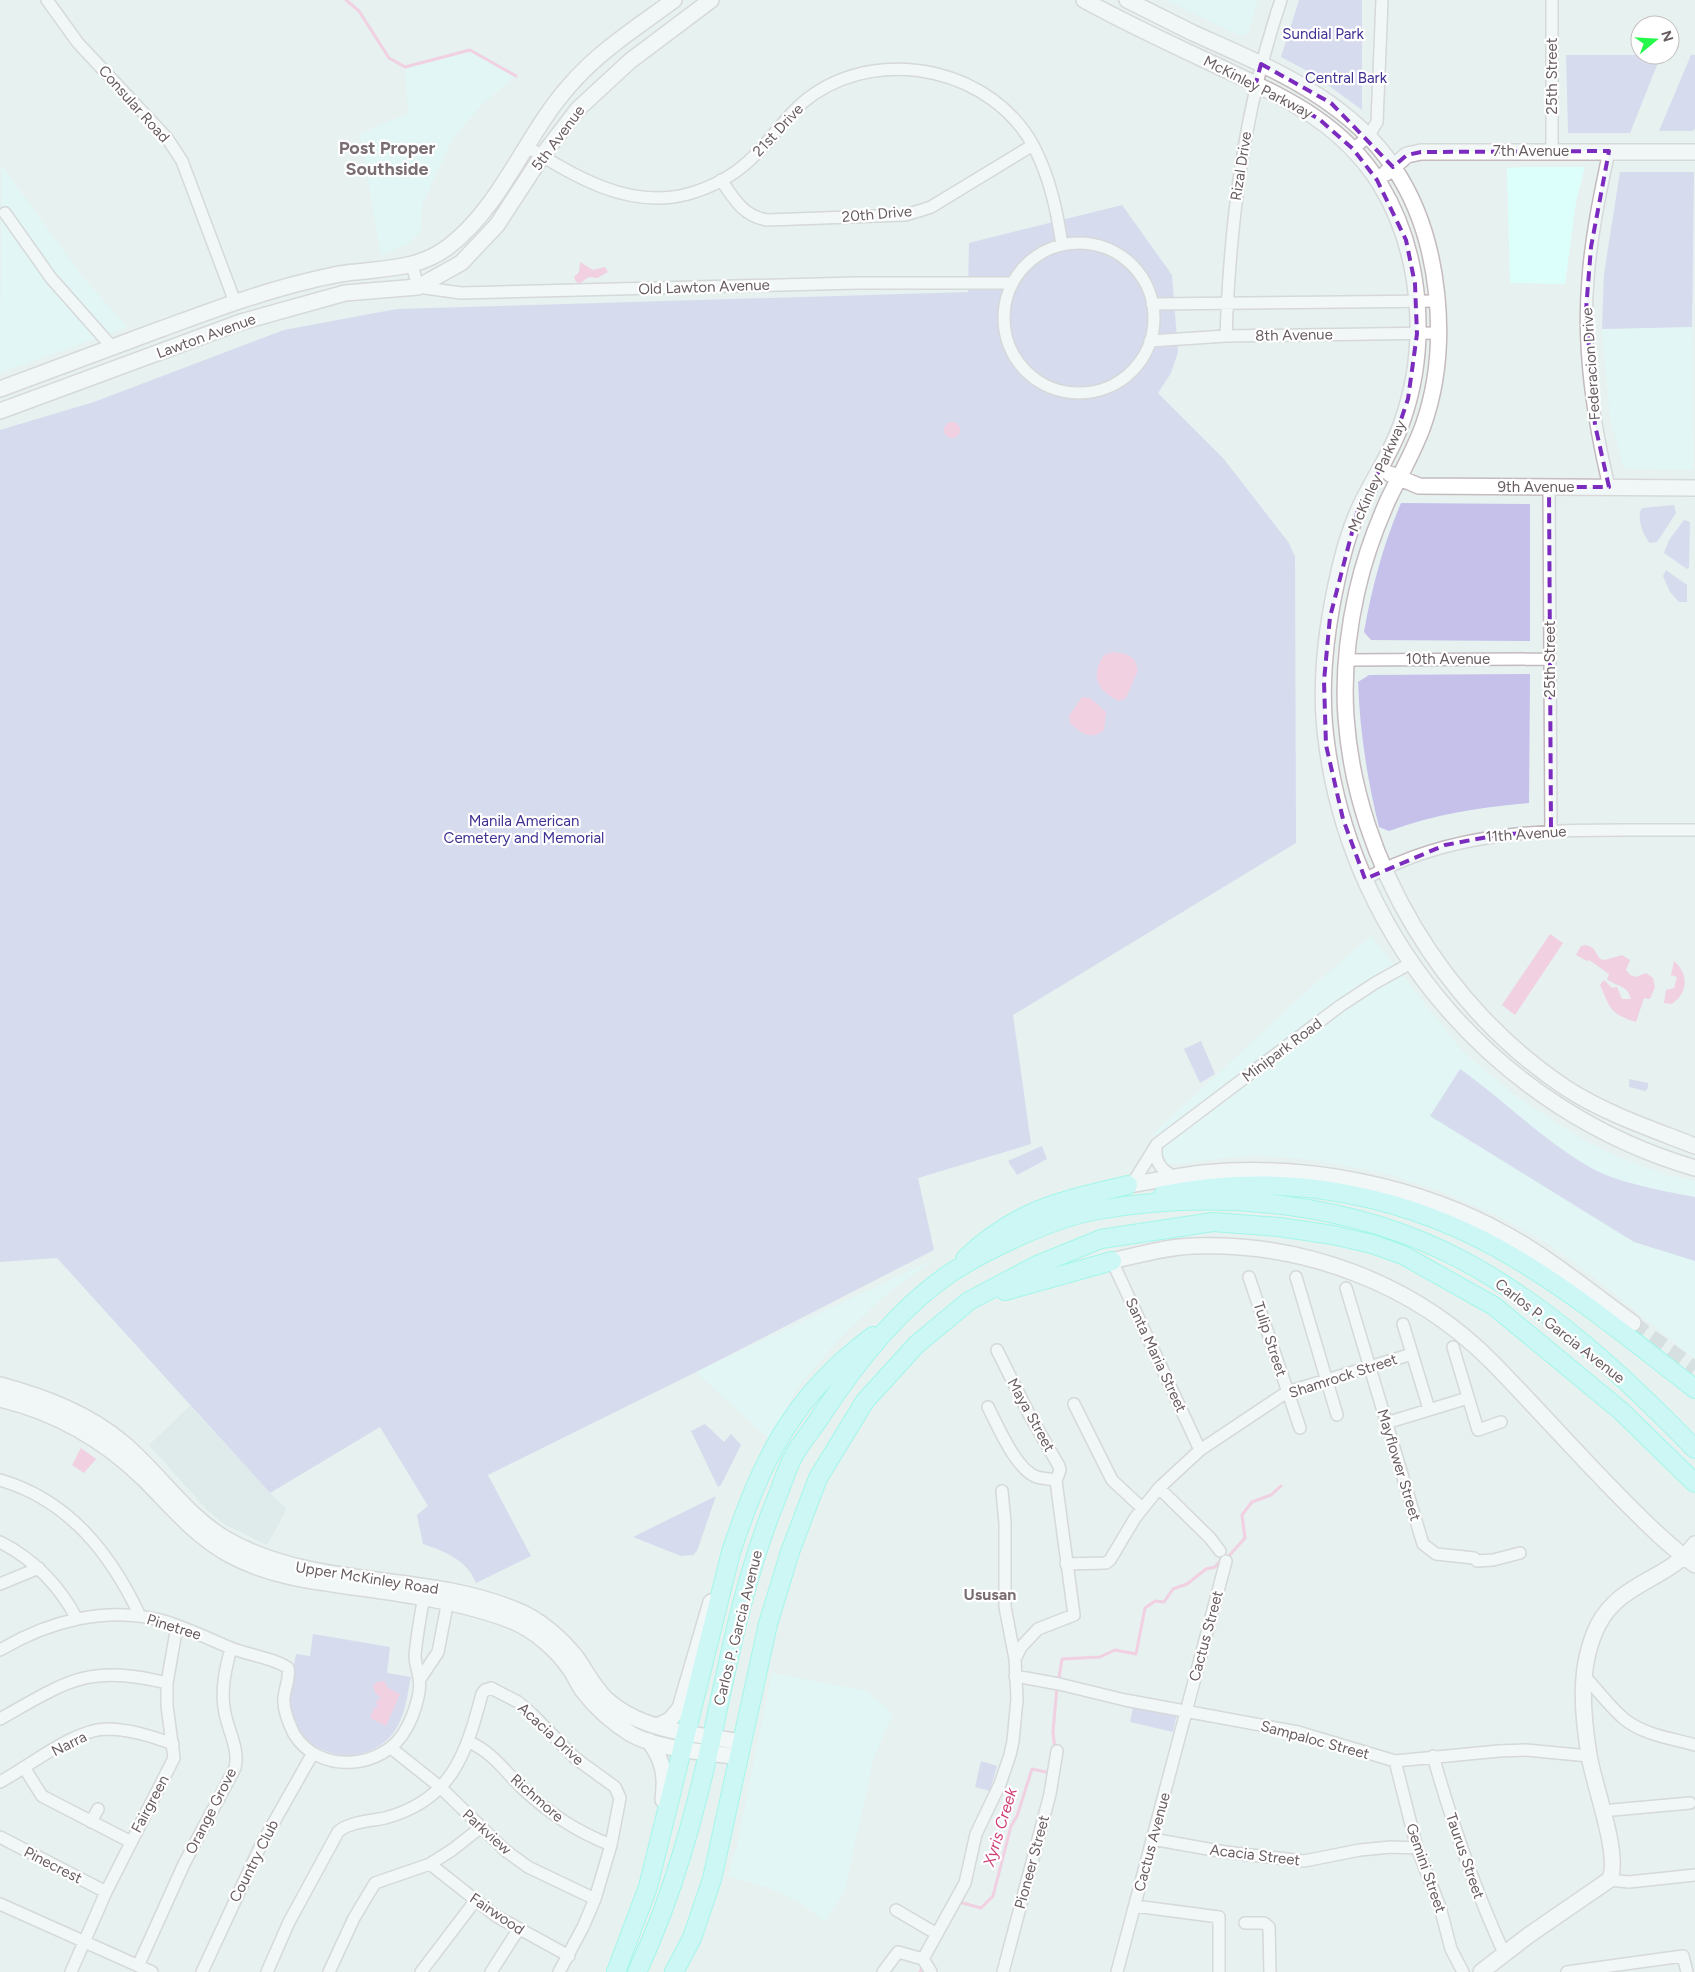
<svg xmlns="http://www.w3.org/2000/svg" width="1695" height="1972" viewBox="0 0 1695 1972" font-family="Figtree,sans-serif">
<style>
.commercial{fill:#ddfffb}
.education{fill:#d7e3e2}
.green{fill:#c5c1ea}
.water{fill:#ffa8d0}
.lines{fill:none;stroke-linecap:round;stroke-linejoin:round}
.stream{stroke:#ffa8d0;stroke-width:3}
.secondary-tunnel{stroke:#c6cccc;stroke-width:15;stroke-dasharray:15 8;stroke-linecap:butt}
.street-casing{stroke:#c3babd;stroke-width:14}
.secondary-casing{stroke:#c5bbbe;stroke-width:18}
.primary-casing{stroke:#53fddf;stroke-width:20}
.street{stroke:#fff;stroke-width:11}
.secondary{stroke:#fff;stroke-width:15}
.primary{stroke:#adfffa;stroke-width:18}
.marked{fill:none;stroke:#7b2cbf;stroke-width:4;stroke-dasharray:10 6;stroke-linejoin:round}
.labels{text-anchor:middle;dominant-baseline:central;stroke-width:4.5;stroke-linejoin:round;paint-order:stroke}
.park-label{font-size:15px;fill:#3f3193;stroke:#fff}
.street-label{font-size:15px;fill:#685d61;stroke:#fff}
.neighbourhood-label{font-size:16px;font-weight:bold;fill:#7a6e73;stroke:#fff}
.water-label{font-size:16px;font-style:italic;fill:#ce3f76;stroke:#fff}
.quarter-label{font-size:18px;font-weight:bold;fill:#7a6e73;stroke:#fff}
</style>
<rect width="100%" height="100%" fill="#e6f1f0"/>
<!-- commercial -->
<path class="commercial" d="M1167,0H1258L1248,33L1240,36Z
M470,50L516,76L482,104L452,140L422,205L421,232L406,245L381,255L360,134L408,113L405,67Z
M2,166L82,276L127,327L0,373Z
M1527,167H1585L1576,202L1565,284L1510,283L1507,168Z
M1692,327L1693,470L1628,469L1623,466L1610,417L1602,329Z
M1371,936L1463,1052L1517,1097L1578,1137L1620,1158L1664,1174L1695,1181V1359L1590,1274L1547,1243L1498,1216L1443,1192L1384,1173L1314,1160L1255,1155L1153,1166V1134L1308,990Z
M938,1257L889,1292L839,1339L798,1387L769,1439L696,1372Z
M772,1673L866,1691L893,1714L874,1757L845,1889L826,1922L798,1901L766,1887L728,1876L737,1845Z"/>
<!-- education -->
<path class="education" d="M190,1406L270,1493L287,1509L267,1545L224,1524L208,1511L149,1445Z"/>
<!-- green -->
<path class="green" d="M1299,0H1362V110L1313,74L1281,57Z
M1566,55H1661L1630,133H1568Z
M1691,55H1695V129L1692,131H1659Z
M1620,172H1694L1692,327L1602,329L1604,274Z
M1122,205L1172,275L1178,352L1171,373L1158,393L1223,458L1289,543L1295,557L1296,843L1013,1015L1031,1144L918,1178L934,1250L696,1372L488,1475L531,1556L476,1583C467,1560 446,1552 423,1544L417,1515L428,1506L380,1427L270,1493L57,1258L0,1262V430L94,402L284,330L397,309L968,292L969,243Z
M1401,503L1530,504V641L1371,640L1364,632C1372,587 1383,545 1401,503Z
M1674,505L1676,513L1657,542L1650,543C1643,535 1636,518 1642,508Z
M1684,520L1690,522L1689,567L1687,569L1664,553L1669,540Z
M1666,570L1687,585V602H1679L1670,592L1663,576Z
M1530,674L1529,803C1481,807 1435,814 1389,831L1379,827C1367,779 1360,732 1358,682L1369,675Z
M1201,1041L1215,1074L1200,1083L1184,1049Z
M1460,1069C1506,1101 1545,1143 1595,1170C1623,1184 1664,1191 1695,1197V1261L1634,1242L1430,1116Z
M1629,1079L1648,1083V1088L1645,1091L1629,1087Z
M1042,1146L1047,1159L1017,1175L1008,1161Z
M705,1424L724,1442L731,1434L741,1445L721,1485L718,1487L691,1431Z
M716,1496L697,1551L693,1555L681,1556L633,1537Z
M313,1634L390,1647L387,1673L411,1677C407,1696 405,1717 394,1732C365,1772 298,1758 291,1708C288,1691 293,1671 296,1654L310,1656Z
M1134,1703L1177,1713L1173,1732L1130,1722Z
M981,1761L997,1766L990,1791L975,1787Z"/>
<!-- water -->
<path class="water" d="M580,262L593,270L605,267L608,272L597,278L589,277L580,283L576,282L574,277L579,272Z
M944 430a8 8 0 1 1 16 0a8 8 0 1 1-16 0Z
M1113,652L1125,654L1134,659L1138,670L1126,698L1119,701C1097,690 1090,677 1104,655Z
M1082,697L1090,698L1106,712L1104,730C1091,741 1081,733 1070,723L1069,716Z
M1550,934L1563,943L1515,1015L1502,1005Z
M1586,945L1593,948L1600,959L1605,960L1622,955L1630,960L1626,970L1630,975L1636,977L1646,973L1653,978L1655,987L1650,999L1644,998L1636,1022C1609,1013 1611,1009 1600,985L1604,980L1612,988L1617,987L1622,999H1631C1627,984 1617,987 1607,979L1609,974L1589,960L1587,961L1576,955L1581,946Z
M1674,961C1689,974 1688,993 1672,1004L1664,1003L1666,990L1674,988L1677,977L1671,975Z
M81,1448L96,1459L84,1473L72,1465Z
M384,1681L388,1688L400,1694L386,1726L370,1718L374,1708L378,1707L376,1702L381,1697L376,1694L373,1686L377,1682Z"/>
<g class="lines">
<!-- stream -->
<path class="stream" d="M346,0L359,11L389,58L405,67L470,50L516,76
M1227,1558L1245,1538L1242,1515L1252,1502L1271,1495L1281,1486
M1059,1678L1062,1659L1100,1657L1115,1650L1136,1654L1145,1608L1155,1601L1164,1602L1173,1589L1187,1584L1206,1569L1215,1567L1221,1560
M1055,1750L1053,1732L1057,1687
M959,1902L981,1908L993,1896L1011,1826L1017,1816L1032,1769L1051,1773
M920,1972L923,1966"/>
<!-- secondary-tunnel -->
<path class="secondary-tunnel" d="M1633,1323L1695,1369"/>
<defs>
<path id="street" d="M47,0L78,43L167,138L182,161L235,302
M1552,0V151
M526,146C574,176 629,210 688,194C713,187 738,173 756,154C776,134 790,110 814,94C885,46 993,70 1034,147C1050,178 1057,211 1062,245
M1353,149L1368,137L1377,122L1382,0
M1609,151C1600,194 1591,236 1588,279C1582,349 1593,419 1609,487
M721,180C734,199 743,216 767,220L905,215L922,210L931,207L1033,145
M5,213L51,278L112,347
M1004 318a75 75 0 1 1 150 0a75 75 0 1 1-150 0Z
M412,265L418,287L461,293L857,283H1012
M1152,304L1438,301
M1226,336C1230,221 1244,109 1281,0
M1150,341L1226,336L1438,333
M1549,487L1551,831
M1347,660L1550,659
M1365,879C1467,821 1582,831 1695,830
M1157,1144C1153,1160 1160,1169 1174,1177
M1128,1185L1136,1178L1157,1144L1340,1006L1375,983L1411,963
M1112,1261L1200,1450
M1249,1277L1300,1428
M1296,1277L1337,1415
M1346,1288L1423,1544L1436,1554L1474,1558L1477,1561L1493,1560L1520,1553
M1403,1324L1429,1409
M1453,1347L1478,1430L1501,1422
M997,1350L1029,1414L1059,1466L1060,1470L1056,1481
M1074,1404L1112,1480L1142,1508
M1386,1423L1468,1398
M0,1480C69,1500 111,1554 140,1616
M1159,1488L1210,1538L1220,1551
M1002,1491L1005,1523V1607L1015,1659
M0,1542C35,1560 59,1585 77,1619
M1066,1564L1106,1563L1110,1560L1135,1518L1159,1488L1200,1450L1287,1392L1412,1354
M0,1584L39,1568
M0,1650C49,1621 108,1605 164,1621C187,1628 209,1639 231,1648C248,1655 274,1658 288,1668C290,1679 285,1687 284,1698C283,1709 289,1724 294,1734C319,1775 384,1770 406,1729C413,1717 422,1692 419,1678C418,1670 415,1664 415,1655C417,1634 421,1612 425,1591
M1015,1676L1059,1684L1125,1700L1298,1732L1395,1761L1499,1751L1526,1750L1589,1756
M1584,1676C1597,1689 1609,1706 1623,1718C1643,1735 1671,1738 1695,1745
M420,1679L438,1652L449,1595
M0,1719C66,1682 88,1663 167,1683
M469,1742C492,1752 504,1770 521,1787C549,1813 575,1831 611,1845
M391,1748L440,1787L506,1851L528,1867L595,1899
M1433,1756C1453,1826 1474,1888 1504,1953
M1395,1761L1417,1848L1440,1907L1451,1949L1463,1972
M25,1769L42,1796L131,1842
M0,1782C30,1766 73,1730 106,1729C129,1729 151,1736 173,1744
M1602,1811L1690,1803
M91,1822L98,1809
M0,1837L106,1892
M1152,1839L1225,1852L1304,1861L1360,1850L1391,1847L1417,1848
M430,1864L496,1916L569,1956
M1609,1880L1629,1882L1695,1875
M0,1904L152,1972
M1135,1906L1219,1917V1972
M896,1910L937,1934
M1245,1923H1264L1269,1927L1270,1972
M923,1959L965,1883L976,1834L1000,1784L1010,1755L1013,1741L1017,1699L1015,1659L1021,1647L1038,1629L1074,1615L1056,1481C1050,1478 1043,1479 1037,1477C1016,1470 998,1426 988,1407
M923,1959L931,1972
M138,1966L184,1864L235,1768C240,1747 226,1728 224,1707C221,1687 226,1667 231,1648
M71,1972L106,1892L174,1758L167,1706V1683L177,1626
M202,1972L261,1845L313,1753
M267,1972L289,1922L338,1832C348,1822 371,1821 385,1818C452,1800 466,1754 482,1694L485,1690L491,1688L518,1702L532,1714L575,1758L615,1787L620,1798L611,1845L595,1899L583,1927L559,1972
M329,1972L354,1918L375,1883L430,1864L452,1850L480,1828
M421,1972L475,1901
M491,1972L518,1930
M883,1972L898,1952L923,1959
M1003,1972L1050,1794L1057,1751
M1117,1972L1226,1561
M1567,1972L1683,1956L1687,1972"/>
<path id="secondary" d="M1084,0C1129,25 1175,46 1222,68C1285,98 1341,122 1380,184C1422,253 1429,346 1402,422C1392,453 1371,481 1358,511C1348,534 1341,560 1336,585C1325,636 1319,693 1327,746C1354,945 1502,1112 1695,1168
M1127,0C1149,11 1171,22 1193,33C1266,66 1348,98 1394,168C1441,238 1451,347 1423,426C1414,451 1400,475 1388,500C1375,529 1364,560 1357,591C1348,631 1343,675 1346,717C1356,863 1445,1008 1566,1088C1606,1114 1652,1129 1695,1146
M1386,173L1407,155L1421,152H1695
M0,389C54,369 107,349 161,329C208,312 255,294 304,282C320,278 339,273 356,272C390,268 420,268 448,247C503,205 525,135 570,85C599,51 639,26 674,0
M0,411L241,322L345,293L418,287L461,263L497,225L542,156L578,109L630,61L711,0
M1390,474L1419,486L1695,488
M1128,1185C1153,1181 1178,1176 1203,1173C1306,1163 1418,1185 1509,1236C1553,1261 1593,1294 1633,1323
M1112,1261C1138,1255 1166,1247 1193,1246C1303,1242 1414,1283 1492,1362C1537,1408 1579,1456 1625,1502C1647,1524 1669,1546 1695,1565
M0,1385C44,1397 88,1413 123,1443C159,1473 185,1515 226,1539C314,1590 423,1571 516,1610C539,1619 561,1638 576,1657C586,1671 593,1686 606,1699C642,1732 696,1734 742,1742
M0,1399C55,1412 103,1439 144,1479C171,1506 195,1536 230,1555C269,1576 310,1581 353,1587C404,1594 464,1602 512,1621C534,1630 556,1649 570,1669C575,1676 578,1684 583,1691C596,1708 613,1723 631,1734C659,1750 707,1752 739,1757
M657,1726L670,1720L680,1708L711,1602
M649,1741C664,1761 666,1777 663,1800
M1481,1972L1529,1935L1609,1880C1622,1859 1593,1783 1589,1755C1582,1711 1578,1666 1598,1625C1621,1581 1669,1580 1695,1544"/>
<path id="primary" d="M1163,1195C1286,1170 1411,1195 1518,1260C1580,1297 1638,1345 1695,1389
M965,1259C1015,1210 1063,1200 1128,1185
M1005,1291L1112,1261
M616,1972L648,1887L731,1552C762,1460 792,1396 873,1336
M637,1972C673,1896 695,1814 713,1732C730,1652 746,1573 777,1497C782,1485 786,1471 792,1459C799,1445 810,1432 819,1419C852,1368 898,1309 949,1274C985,1250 1055,1217 1098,1210C1220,1189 1352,1202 1462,1260C1549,1306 1627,1379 1695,1449
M674,1972L692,1938L712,1879L768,1624L790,1552L818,1478L865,1401L917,1344L969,1301L1037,1265L1101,1239L1213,1222L1279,1227L1333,1235L1372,1244L1403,1255L1494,1306L1620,1410L1695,1483"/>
</defs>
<!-- street casing -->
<use href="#street" class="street-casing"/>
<!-- secondary casing -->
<use href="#secondary" class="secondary-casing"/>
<!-- primary casing -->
<use href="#primary" class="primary-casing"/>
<!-- street -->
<use href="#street" class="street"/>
<!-- secondary -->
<use href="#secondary" class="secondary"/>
<!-- primary -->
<use href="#primary" class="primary"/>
</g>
<!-- marked area -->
<path d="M0 0H1695V1972H0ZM1261,64L1331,103L1393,167L1407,155L1421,152L1609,151L1591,247L1586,310L1595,425L1609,487H1549L1551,831L1498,835L1445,845L1365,879L1343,819L1326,745L1324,681L1330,617L1357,513L1392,446L1408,399L1417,334L1415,284L1406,240L1377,180L1353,149L1319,119L1256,83Z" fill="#e6f1f0" fill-opacity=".55" fill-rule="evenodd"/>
<path class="marked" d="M1261,64L1331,103L1393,167L1407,155L1421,152L1609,151L1591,247L1586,310L1595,425L1609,487H1549L1551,831L1498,835L1445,845L1365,879L1343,819L1326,745L1324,681L1330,617L1357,513L1392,446L1408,399L1417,334L1415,284L1406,240L1377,180L1353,149L1319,119L1256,83Z"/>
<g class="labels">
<!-- park labels -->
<g class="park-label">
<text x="1323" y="34">Sundial Park</text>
<text x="1346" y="78">Central Bark</text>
<text x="524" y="821">Manila American<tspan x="524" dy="17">Cemetery and Memorial</tspan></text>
</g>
<!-- street labels -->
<g class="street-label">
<text transform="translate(1552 76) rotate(-90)">25th Street</text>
<text transform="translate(1258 87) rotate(27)">McKinley Parkway</text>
<text transform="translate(134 104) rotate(48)">Consular Road</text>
<text transform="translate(778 130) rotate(-47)">21st Drive</text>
<text transform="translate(558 138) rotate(-53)">5th Avenue</text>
<text x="1531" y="151">7th Avenue</text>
<text transform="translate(1241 166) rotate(-81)">Rizal Drive</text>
<text transform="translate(877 214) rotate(-5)">20th Drive</text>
<text transform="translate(704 287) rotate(-2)">Old Lawton Avenue</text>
<text transform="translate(1294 335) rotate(-1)">8th Avenue</text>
<text transform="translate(206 336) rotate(-20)">Lawton Avenue</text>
<text transform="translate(1591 364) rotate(-94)">Federacion Drive</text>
<text transform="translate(1377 476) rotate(-66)">McKinley Parkway</text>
<text x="1536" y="487">9th Avenue</text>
<text x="1448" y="659">10th Avenue</text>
<text transform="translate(1550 659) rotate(-90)">25th Street</text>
<text transform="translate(1526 834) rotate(-4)">11th Avenue</text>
<text transform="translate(1282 1050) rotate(-37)">Minipark Road</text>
<text transform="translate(1560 1331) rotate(38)">Carlos P. Garcia Avenue</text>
<text transform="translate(1270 1339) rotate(72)">Tulip Street</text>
<text transform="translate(1156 1355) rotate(65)">Santa Maria Street</text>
<text transform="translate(1343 1376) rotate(-18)">Shamrock Street</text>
<text transform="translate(1031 1415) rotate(61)">Maya Street</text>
<text transform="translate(1399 1465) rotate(73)">Mayflower Street</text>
<text transform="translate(367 1578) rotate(9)">Upper McKinley Road</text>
<text transform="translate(174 1627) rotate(17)">Pinetree</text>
<text transform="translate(738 1628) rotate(-76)">Carlos P. Garcia Avenue</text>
<text transform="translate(1206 1636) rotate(-75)">Cactus Street</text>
<text transform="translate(551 1734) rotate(43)">Acacia Drive</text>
<text transform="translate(1315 1740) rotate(15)">Sampaloc Street</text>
<text transform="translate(69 1744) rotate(-27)">Narra</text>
<text transform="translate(537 1798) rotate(41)">Richmore</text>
<text transform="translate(150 1804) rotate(-62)">Fairgreen</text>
<text transform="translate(211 1811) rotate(-63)">Orange Grove</text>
<text transform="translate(487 1832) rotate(42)">Parkview</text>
<text transform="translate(1152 1842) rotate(-75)">Cactus Avenue</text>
<text transform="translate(1255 1855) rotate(7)">Acacia Street</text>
<text transform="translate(1465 1856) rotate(71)">Taurus Street</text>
<text transform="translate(254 1861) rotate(-63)">Country Club</text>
<text transform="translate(1032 1862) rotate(-75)">Pioneer Street</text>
<text transform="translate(53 1865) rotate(27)">Pinecrest</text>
<text transform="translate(1426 1868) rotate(71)">Gemini Street</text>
<text transform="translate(497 1914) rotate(34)">Fairwood</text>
</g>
<!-- neighbourhood labels -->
<g class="neighbourhood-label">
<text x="990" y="1594">Ususan</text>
</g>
<!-- water labels -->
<g class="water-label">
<text transform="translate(1000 1827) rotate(-73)">Xyris Creek</text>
</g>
<!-- quarter labels -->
<g class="quarter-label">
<text x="387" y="148">Post Proper<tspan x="387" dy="21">Southside</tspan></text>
</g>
</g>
<!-- north arrow -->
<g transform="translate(1655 40) rotate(72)"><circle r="24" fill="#ffffff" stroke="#c3bec0"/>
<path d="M0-4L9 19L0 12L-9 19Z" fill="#25f84b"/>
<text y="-8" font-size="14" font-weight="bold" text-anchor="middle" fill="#685d61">N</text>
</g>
</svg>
